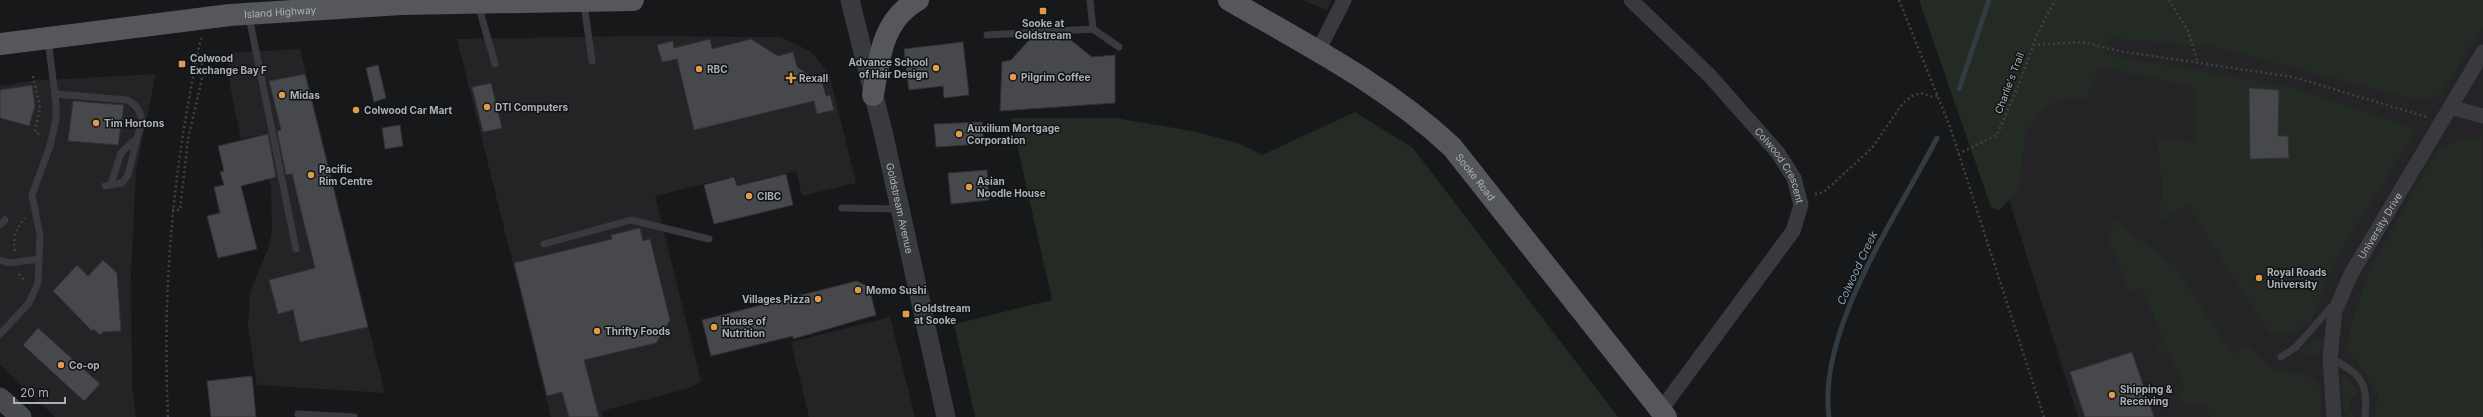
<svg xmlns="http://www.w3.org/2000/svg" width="2483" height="417" viewBox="0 0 2483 417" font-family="Inter,sans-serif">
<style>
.built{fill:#242426}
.green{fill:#242b24}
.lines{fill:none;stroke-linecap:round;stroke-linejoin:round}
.stream{stroke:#323b41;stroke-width:5}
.building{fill:#47484b;stroke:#323235}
.path{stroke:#3f4145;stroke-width:2.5;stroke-dasharray:2 3;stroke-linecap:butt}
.service{stroke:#393a3e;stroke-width:7}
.minor{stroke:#393a3e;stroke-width:15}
.tertiary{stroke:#393a3e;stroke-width:19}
.secondary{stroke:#47494d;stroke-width:21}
.primary{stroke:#55575c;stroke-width:22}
.poi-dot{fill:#df9d4a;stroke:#121314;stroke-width:1.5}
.labels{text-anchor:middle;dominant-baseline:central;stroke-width:3;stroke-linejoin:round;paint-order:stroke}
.street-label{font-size:10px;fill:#abb0b7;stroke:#121314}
.poi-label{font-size:10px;font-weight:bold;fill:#abb0b7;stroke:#121314;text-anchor:start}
.water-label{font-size:11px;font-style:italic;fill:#86a0af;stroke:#121314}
</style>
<rect width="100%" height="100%" fill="#171819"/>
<!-- built -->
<path class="built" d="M1302,0H1332L1327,10Z
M1942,0H2483V417H2078L1969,74Z
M634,36L780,37L810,51L829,73L856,183L802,196L796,171L737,185L735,176L655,196L701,381L690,388L602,411L603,417H551L457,39Z
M300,49L385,393L257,385L248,327L250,293L268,249L272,232L271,187L258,135L241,139L230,86L228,53Z
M156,74L136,170L131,274L132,386L136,417H55L0,365V86L29,81Z
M890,317L915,417H809L791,342Z"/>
<!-- green -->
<path class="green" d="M1919,0H2483V27L2440,95L2416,100L2215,47L2110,38L2104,54L2290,87L2414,128L2410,141L2336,258L2311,322L2293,332L2270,334L2187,205L2160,221L2162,185L2157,138L2195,141L2196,88L2099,66L2086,99H2062L2045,106L2026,132L2019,189L1999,211L1991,207Z
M1355,112L1413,148L1618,417H975L954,324L1052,300L1011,118H1115L1192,131L1238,143L1262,155Z
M2482,138L2483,417H2375L2378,396L2359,364L2347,349L2352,321L2369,271L2437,150L2461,139Z
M2115,220L2175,267L2232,354L2248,346L2272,370L2296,373L2315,379L2321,389V417H2209L2208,404L2185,407L2175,393L2185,390L2167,350L2160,353L2156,345L2164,343L2143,288L2130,293L2108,238Z
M2319,336L2323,341V348L2318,353L2307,356L2299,350Z
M2347,377L2356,390V397L2352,396L2348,411L2353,413L2355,417H2345L2341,378Z"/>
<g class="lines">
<!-- stream -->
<path class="stream" d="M1959,89L1989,0
M1829,417C1817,330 1898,214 1937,138"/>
</g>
<!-- building -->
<path class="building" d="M1032,37H1067L1092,57L1115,55V103L1000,111L1002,62L1011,60Z
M710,39L712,49L751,39L778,56L793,52L797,67L812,77L820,75L826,96L830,95L834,110L817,114L814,101L694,130L677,59L662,62L657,45L673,41L674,48Z
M963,42L969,95L944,98L943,86L909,90L904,49Z
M378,65L386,98L374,102L366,68Z
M305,74L368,327L300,342L293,310L278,314L269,280L315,268L292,174L286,175L277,131L281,130L269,81Z
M491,83L502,128L483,132L472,87Z
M32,85L35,106L29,126L0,118V90Z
M2249,88L2279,90L2278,136H2288L2289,158L2250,159Z
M73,101L124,105L118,145L68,141Z
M982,122L984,144L936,147L934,124Z
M400,125L403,146L385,149L382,128Z
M268,134L276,177L241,186L257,249L218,258L207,216L220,213L214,187L224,185L220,172L224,171L218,146Z
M987,170L989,200L951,204L948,173Z
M786,174L793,205L714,224L704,185L734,177L737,186Z
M640,228L643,241L650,239L670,320L656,343L584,360L599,417H569L562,392L547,396L514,263L612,239L611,235Z
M103,260L117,273L121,331L103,332L100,335L93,329L92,331L53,291L77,265L88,276Z
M857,281L869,287L876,315L793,339V336L711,356L702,320Z
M38,328L100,384L84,401L23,345Z
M2132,352L2154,417H2085L2070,372Z
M252,376L256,417H211L207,381Z"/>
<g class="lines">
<!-- path -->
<path class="path" d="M1899,0L1950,127L2044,417
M2169,0L2188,31L2198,63
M2033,45L2082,42L2119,51L2293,77L2427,117
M33,76L40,107L35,132L41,135
M1958,154L1997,135C2004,118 2012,101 2019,84C2030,55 2038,26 2056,0
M1815,194L1824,192L1872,148L1903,103L1912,96L1921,93L1933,97L1938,95
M172,210H180L188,139L203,74L201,56
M15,251C13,236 15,230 25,218
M19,274L26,282
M168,417C162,284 173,168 201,38"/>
<!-- service -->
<path class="service" d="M1090,0L1093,29L1119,47
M478,4L495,64
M584,4L592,61
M249,17L296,249
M987,35L1093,29
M55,94L127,100C136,104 139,110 142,119L128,175L122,183L105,186
M111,184L121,153L137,138
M842,208L899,209
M0,225L5,220
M544,244L631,220L709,239
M0,260L9,263L39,259
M0,334L29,303L38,283L40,235L32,195L50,146L56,119V104L48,39
M2281,357L2296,347L2333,305
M2330,358C2362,374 2368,382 2365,417
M298,414L354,417"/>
<!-- minor -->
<g class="minor">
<path id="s1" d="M1631,0L1710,76L1778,153L1794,178L1801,205L1793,231L1660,411"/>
<path d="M1318,51L1344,0"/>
<path d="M2450,107L2483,116"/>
<path id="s2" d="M2334,417L2330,358L2335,311L2351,274L2483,52"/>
</g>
<!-- tertiary -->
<path class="tertiary" id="s3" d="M850,0L884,136L946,417"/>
<!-- secondary -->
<path class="secondary" d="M0,398L21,417"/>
<!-- primary -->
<g class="primary">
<path id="s4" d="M1229,0C1307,45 1386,85 1452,147L1666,417"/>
<path id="s5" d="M0,44L230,15L401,4L633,0"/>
<path d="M873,95C879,59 882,20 918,0"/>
</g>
</g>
<!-- markers -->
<g class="poi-dot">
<rect x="1039" y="7" width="8" height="8" rx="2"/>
<rect x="178" y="60" width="8" height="8" rx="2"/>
<circle cx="936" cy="68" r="4"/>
<circle cx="699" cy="69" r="4"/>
<circle cx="1013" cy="77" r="4"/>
<path d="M789 72h4v4h4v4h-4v4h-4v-4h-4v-4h4z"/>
<circle cx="282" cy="95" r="4"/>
<circle cx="487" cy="107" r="4"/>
<circle cx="356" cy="110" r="4"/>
<circle cx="96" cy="123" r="4"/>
<circle cx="959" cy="134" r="4"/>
<circle cx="311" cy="175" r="4"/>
<circle cx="969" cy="187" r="4"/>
<circle cx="749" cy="196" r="4"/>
<circle cx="2259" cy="278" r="4"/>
<circle cx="858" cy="290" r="4"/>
<circle cx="818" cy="299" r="4"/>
<rect x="902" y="310" width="8" height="8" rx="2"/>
<circle cx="714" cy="327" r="4"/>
<circle cx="597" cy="331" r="4"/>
<circle cx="61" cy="365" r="4"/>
<circle cx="2112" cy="395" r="4"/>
</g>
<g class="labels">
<!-- street labels -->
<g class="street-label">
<text stroke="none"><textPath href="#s5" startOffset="282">Island Highway</textPath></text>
<text transform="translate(2009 83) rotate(-69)">Charlie's Trail</text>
<text stroke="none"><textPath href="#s1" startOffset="224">Colwood Crescent</textPath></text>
<text stroke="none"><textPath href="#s4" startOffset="306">Sooke Road</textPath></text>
<text stroke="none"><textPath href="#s3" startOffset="214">Goldstream Avenue</textPath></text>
<text stroke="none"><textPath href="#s2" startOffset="203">University Drive</textPath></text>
</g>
<!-- poi labels -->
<g class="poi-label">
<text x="1043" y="23" text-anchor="middle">Sooke at<tspan x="1043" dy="12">Goldstream</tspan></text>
<text x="190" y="58">Colwood<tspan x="190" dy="12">Exchange Bay F</tspan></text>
<text x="928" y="62" text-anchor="end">Advance School<tspan x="928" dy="12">of Hair Design</tspan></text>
<text x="707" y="69">RBC</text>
<text x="1021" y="77">Pilgrim Coffee</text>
<text x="799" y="78">Rexall</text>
<text x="290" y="95">Midas</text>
<text x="495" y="107">DTI Computers</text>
<text x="364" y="110">Colwood Car Mart</text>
<text x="104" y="123">Tim Hortons</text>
<text x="967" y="128">Auxilium Mortgage<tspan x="967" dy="12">Corporation</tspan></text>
<text x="319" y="169">Pacific<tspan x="319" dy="12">Rim Centre</tspan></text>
<text x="977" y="181">Asian<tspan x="977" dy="12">Noodle House</tspan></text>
<text x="757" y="196">CIBC</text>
<text x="2267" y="272">Royal Roads<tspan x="2267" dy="12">University</tspan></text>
<text x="866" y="290">Momo Sushi</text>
<text x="810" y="299" text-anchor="end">Villages Pizza</text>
<text x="914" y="308">Goldstream<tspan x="914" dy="12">at Sooke</tspan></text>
<text x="722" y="321">House of<tspan x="722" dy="12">Nutrition</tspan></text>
<text x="605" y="331">Thrifty Foods</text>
<text x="69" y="365">Co-op</text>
<text x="2120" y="389">Shipping &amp;<tspan x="2120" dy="12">Receiving</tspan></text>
</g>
<!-- water labels -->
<g class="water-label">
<text transform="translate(1857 268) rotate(-65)">Colwood Creek</text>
</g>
</g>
<!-- scale -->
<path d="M14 397v6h51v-6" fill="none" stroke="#abb0b7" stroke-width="2"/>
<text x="20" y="397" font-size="12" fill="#abb0b7" stroke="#121314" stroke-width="3" paint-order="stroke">20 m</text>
</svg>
